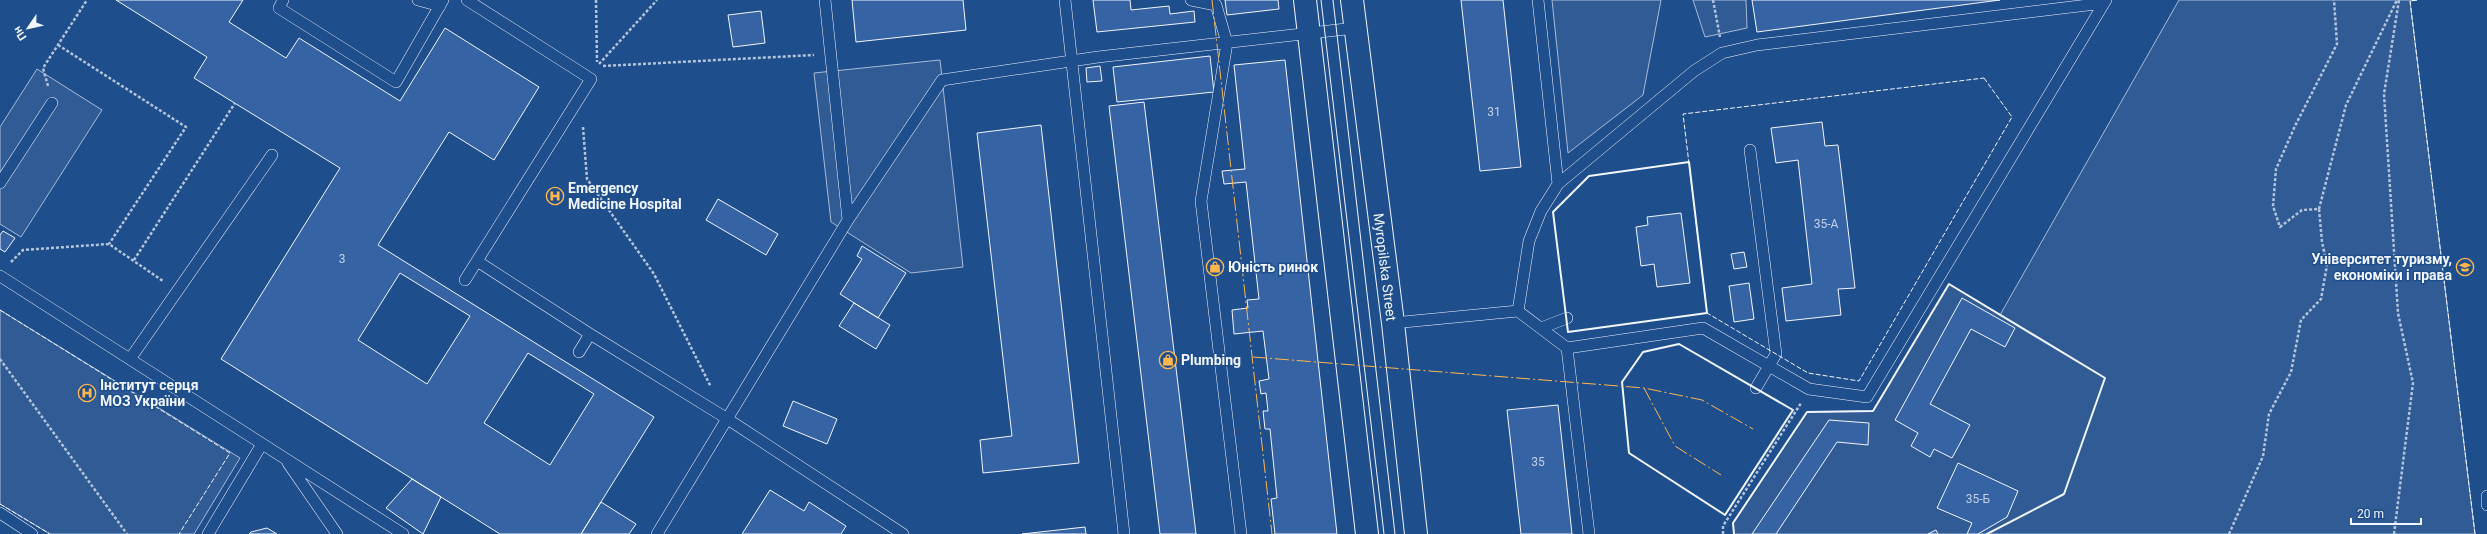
<svg xmlns="http://www.w3.org/2000/svg" width="2487" height="534" viewBox="0 0 2487 534" font-family="Roboto,sans-serif">
<style>
.built{fill:#305b95;stroke:#a8bbd7}
.building{fill:#3563a3;stroke:#f2f6ff;fill-rule:evenodd}
.lines{fill:none;stroke-linecap:round;stroke-linejoin:round}
.lane-casing{stroke:#f2f6ff;stroke-width:12}
.secondary-casing{stroke:#f2f6ff;stroke-width:24}
.path{stroke:#b3c4dc;stroke-width:2.5;stroke-dasharray:3 2;stroke-linecap:butt}
.lane{stroke:#1f4e8c;stroke-width:11}
.secondary{stroke:#1f4e8c;stroke-width:22}
.tram{stroke:#f2f6ff;stroke-width:1}
.fence{stroke:#f2f6ff;stroke-width:1;stroke-dasharray:5 2;stroke-linecap:butt}
.wall{stroke:#f2f6ff;stroke-width:2}
.power{stroke:#ffb74d;stroke-width:1;stroke-dasharray:14 3 2 3;stroke-linecap:butt}
.labels{text-anchor:middle;dominant-baseline:central;stroke-width:3;stroke-linejoin:round;paint-order:stroke}
.number-label{font-size:12px;fill:#c3d1e8}
.poi-label{font-size:14px;font-weight:bold;fill:#f2f6ff;stroke:#1f4e8c;text-anchor:start}
.street-label{font-size:14px;fill:#f2f6ff;stroke:#1f4e8c}
</style>
<rect width="100%" height="100%" fill="#1f4e8c"/>
<!-- built -->
<path class="built" d="M1552,0H1661L1643,95L1568,153Z
M1693,0H1746L1747,28L1705,37Z
M2179,0H2417L2410,1L2475,534H1734L1733,523L1807,412L1873,411L1949,284L2000,315Z
M940,60L963,267L911,273L831,222L814,73Z
M37,69L102,110L21,237L0,224V127Z
M0,310L240,458L194,534H50L0,504Z"/>
<!-- building -->
<path class="building" d="M116,0H243L229,22L286,58L299,38L400,101L445,28L539,87L494,160L449,132L378,245L654,417L581,534H500L221,359L340,168L194,78L207,57ZM400,273L470,316L427,384L358,340ZM528,353L594,394L550,465L484,423Z
M852,0H963L966,30L856,42Z
M1093,0H1130L1131,10L1169,6L1170,14L1194,11L1195,22L1097,32Z
M1225,0H1278L1279,9L1227,15Z
M1461,0H1503L1521,167L1480,171Z
M1752,0H2000L1757,32Z
M761,11L765,43L733,47L728,15Z
M1210,56L1214,92L1117,102L1113,67Z
M1285,60L1337,534H1275L1271,499L1277,498L1270,429H1265L1263,411H1268L1266,393L1261,394L1259,381L1269,379L1263,331L1234,334L1232,310L1248,308L1247,300L1259,299L1246,182L1224,184L1222,171L1245,169L1234,65Z
M1100,66L1102,81L1087,82L1086,68Z
M1144,102L1196,534H1160L1109,106Z
M1822,122L1825,146L1838,145L1855,288L1838,289L1841,315L1786,321L1782,288L1812,284L1798,160L1776,163L1771,128Z
M1041,125L1079,463L983,473L980,440L1012,436L977,133Z
M718,199L778,234L766,255L706,220Z
M1681,213L1690,283L1657,287L1654,264L1641,266L1636,227L1648,225L1647,217Z
M3,231L15,238L5,252L0,249V235Z
M862,246L906,273L878,318L840,294L862,259L857,256Z
M1744,252L1747,267L1734,269L1731,254Z
M1749,283L1754,319L1734,322L1729,286Z
M1962,298L2015,328L2005,347L1971,329L1930,404L1970,425L1952,458L1934,449L1930,457L1911,446L1918,433L1895,420Z
M854,303L890,325L876,349L839,326Z
M793,401L837,419L827,444L783,426Z
M1558,405L1572,534H1521L1507,410Z
M1829,420L1869,423L1868,445L1837,442L1776,534H1752Z
M1958,463L2018,491L2007,517L1978,534H1967L1972,523L1937,508Z
M412,479L441,497L423,534L386,508Z
M770,490L804,511L809,502L846,526L841,534H742Z
M601,502L636,524L629,534H581Z
M1085,527L1086,534H1022Z
M267,528L277,534H249L251,532Z
M1936,530L1938,534H1928Z"/>
<g class="lines">
<defs>
<path id="lane" d="M283,0L279,8L396,82L443,0
M418,0L440,6
M825,0L848,220
M1065,0L1124,534
M1191,0L1216,5L1227,43L1201,201L1241,534
M1538,0L1558,184
M1750,150L1776,354L1756,388
M0,183L52,103
M477,261L590,334L726,418L903,534
M0,276L403,534
M465,280L591,79L467,0
M1518,311L1529,241L1541,211L1558,184L1694,71L1722,53L1757,45L2104,3
M1393,323L1518,311L1567,348L1703,328L1809,389L1867,397L2106,0
M1541,328L1567,318
M1567,348L1589,534
M579,352L590,334
M130,359L272,155
M288,463L337,534
M2487,496V505
M0,513L32,534
M208,534L262,444
M657,534L848,220L942,80L1098,57L1355,28"/>
<path id="secondary" d="M1305,0L1367,534
M1352,0L1393,323L1416,534"/>
</defs>
<!-- lane casing -->
<use href="#lane" class="lane-casing"/>
<!-- secondary casing -->
<use href="#secondary" class="secondary-casing"/>
<!-- path -->
<path class="path" d="M596,0L597,62
M1713,0L1720,37
M58,45L186,127L109,244
M599,64L657,0
M603,66L814,55
M48,86L43,68L87,0
M583,127L587,179L654,274L711,387
M2319,209L2346,105L2397,0
M134,260L235,103
M11,262L23,250L109,244L163,281
M0,359L127,534
M1723,534V526L1801,403
M2229,534L2263,456L2269,414L2291,372L2301,320L2321,299L2327,265L2322,242L2319,209L2302,210L2280,227L2273,206L2276,169L2295,126L2337,44L2334,0
M2394,534L2413,383L2398,313L2384,94L2399,0"/>
<!-- lane -->
<use href="#lane" class="lane"/>
<!-- secondary -->
<use href="#secondary" class="secondary"/>
<!-- tram -->
<path class="tram" d="M1321,0L1384,534
M1333,0L1395,534"/>
<!-- fence -->
<path class="fence" d="M2417,0L2410,1L2475,534
M1984,78L2012,117L1859,381L1808,373L1707,313L1683,114Z
M0,310L230,453L179,534
M0,504L50,534"/>
<!-- wall -->
<path class="wall" d="M1689,162L1707,313L1568,332L1553,212L1589,176Z
M1679,344L1793,410L1725,515L1629,453L1622,382L1643,352Z
M1734,534L1733,523L1807,412L1873,411L1949,284L2105,378L2064,494L1987,534"/>
<!-- power -->
<path class="power" d="M1212,0L1272,534
M1253,357L1644,388L1702,400L1753,429
M1644,388L1675,446L1721,475"/>
</g>
<!-- icons -->
<defs>
<symbol id="hospital-ring" viewBox="-11 -11 22 22"><circle r="9.5" fill="#1f4e8c" stroke="#ffb74d" stroke-width="1.5"/><path d="M-5-5h3v3.5h4V-5h3V5h-3V1.5h-4V5h-3Z" fill="#ffb74d"/></symbol>
<symbol id="shop-ring" viewBox="-11 -11 22 22"><circle r="9.5" fill="#1f4e8c" stroke="#ffb74d" stroke-width="1.5"/><path d="M-5-2.5h2.3a2.7 3.5 0 0 1 5.4 0H5L5.5 6h-11ZM-1.5-2.5h3a1.5 2.3 0 0 0-3 0Z" fill="#ffb74d"/></symbol>
<symbol id="university-ring" viewBox="-11 -11 22 22"><circle r="9.5" fill="#1f4e8c" stroke="#ffb74d" stroke-width="1.5"/><path d="M0-5L7-2L0 1L-7-2ZM-4 1L0 2.5L4 1V4Q0 6-4 4Z" fill="#ffb74d"/></symbol>
</defs>
<g fill-rule="evenodd">
<use href="#hospital-ring" x="545" y="186" width="20" height="20"/>
<use href="#shop-ring" x="1205" y="257" width="20" height="20"/>
<use href="#university-ring" x="2455" y="257" width="20" height="20"/>
<use href="#shop-ring" x="1158" y="350" width="20" height="20"/>
<use href="#hospital-ring" x="77" y="383" width="20" height="20"/>
</g>
<g class="labels">
<!-- number labels -->
<g class="number-label">
<text x="1494" y="112">31</text>
<text x="1826" y="224">35-А</text>
<text x="342" y="259">3</text>
<text x="1538" y="462">35</text>
<text x="1978" y="499">35-Б</text>
</g>
<!-- poi labels -->
<g class="poi-label">
<text x="568" y="188">Emergency<tspan x="568" dy="16">Medicine Hospital</tspan></text>
<text x="2452" y="259" text-anchor="end">Університет туризму,<tspan x="2452" dy="16">економіки і права</tspan></text>
<text x="1228" y="267">Юність ринок</text>
<text x="1181" y="360">Plumbing</text>
<text x="100" y="385">Інститут серця<tspan x="100" dy="16">МОЗ України</tspan></text>
</g>
<!-- street labels -->
<g class="street-label">
<text transform="translate(1385 267) rotate(83)">Myropilska Street</text>
</g>
</g>
<!-- north arrow -->
<g transform="translate(28 28) rotate(236)" stroke="#1f4e8c" stroke-width="3" paint-order="stroke">
<path d="M0-3L7 15L0 10L-7 15Z" fill="#f2f6ff"/>
<text y="-6" font-size="11" font-weight="bold" text-anchor="middle" fill="#f2f6ff">Пн</text>
</g>
<!-- scale -->
<path d="M2351 518v6h70v-6" fill="none" stroke="#f2f6ff" stroke-width="2"/>
<text x="2357" y="518" font-size="12" fill="#f2f6ff" stroke="#1f4e8c" stroke-width="3" paint-order="stroke">20 m</text>
</svg>
